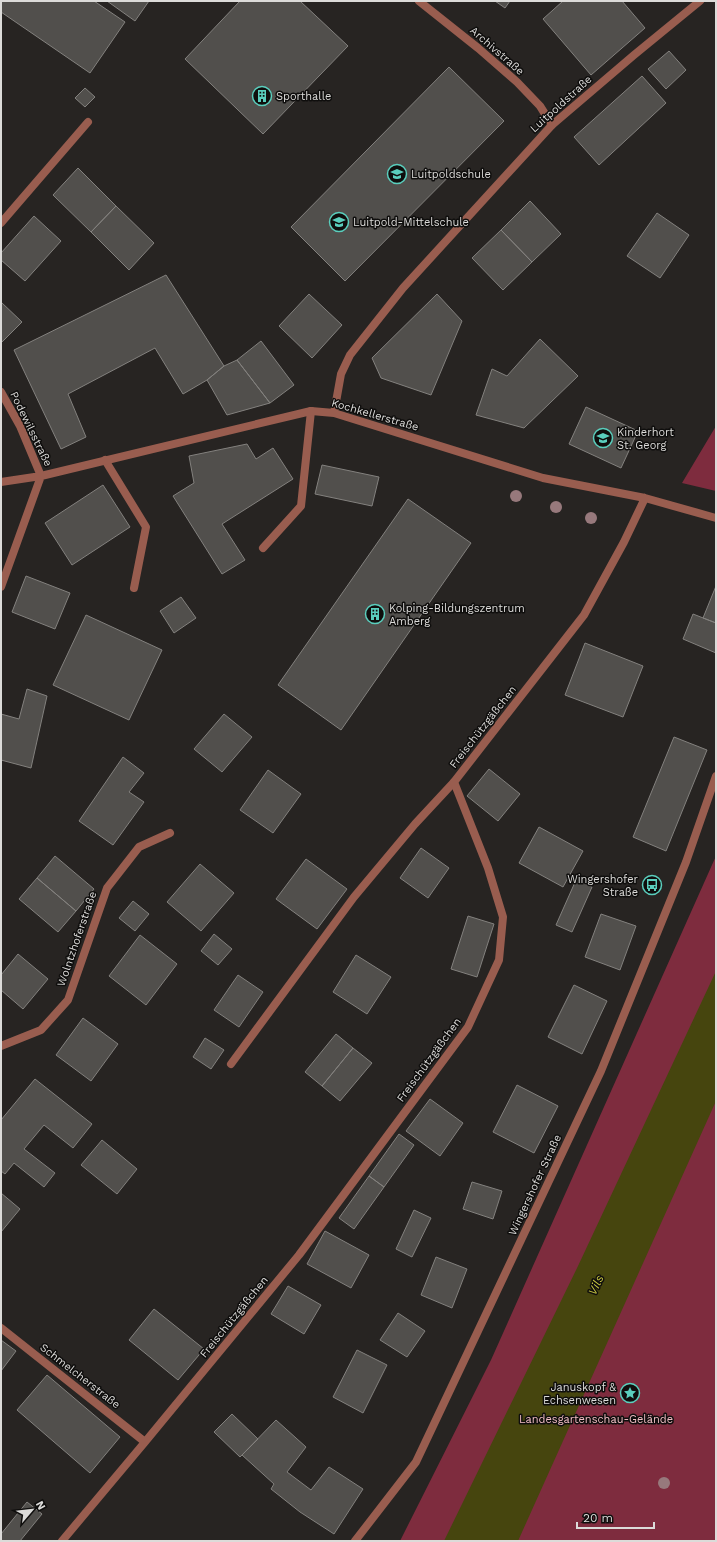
<svg xmlns="http://www.w3.org/2000/svg" width="717" height="1542" viewBox="0 0 717 1542" font-family="'Work Sans',sans-serif">
<style>
.green{fill:#7e2c3e}
.water{fill:#46450e}
.building{fill:#514f4c;stroke:#83817e}
.lines{fill:none;stroke-linecap:round;stroke-linejoin:round}
.service{stroke:#995d4f;stroke-width:8}
.minor{stroke:#995d4f;stroke-width:8}
.tertiary{stroke:#995d4f;stroke-width:8}
.tree{fill:#97797c}
.labels{text-anchor:middle;dominant-baseline:central;stroke-width:3;stroke-linejoin:round;paint-order:stroke}
.street-label{font-size:11px;fill:#dcdbd9;stroke:#0f0e0d}
.poi-label{font-size:11px;fill:#dcdbd9;stroke:#0f0e0d;text-anchor:start}
.park-label{font-size:11px;fill:#f2bec5;stroke:#0f0e0d}
.water-label{font-size:12px;font-style:italic;fill:#c9c740;stroke:#0f0e0d}
</style>
<rect width="100%" height="100%" fill="#272422"/>
<!-- green -->
<path class="green" d="M716,426V491L682,483Z
M716,856V1541H400L491,1360Z"/>
<!-- water -->
<path class="water" d="M716,971V1101L518,1541H444L578,1266Z"/>
<!-- building -->
<path class="building" d="M1,1H94L125,22L90,73L1,12Z
M107,1H149L135,21Z
M240,1H300L348,46L263,134L185,59Z
M495,1H510L505,8Z
M563,1H622L645,28L591,75L543,19Z
M669,51L686,70L666,89L648,69Z
M449,67L504,121L345,281L291,227Z
M642,76L666,103L599,165L574,137Z
M85,88L95,97L85,107L75,98Z
M78,168L116,206L91,232L53,195Z
M530,201L561,234L532,262L501,230Z
M116,206L154,243L129,270L91,232Z
M657,213L689,235L660,278L627,256Z
M34,216L61,241L25,281L1,260V253Z
M501,230L532,262L503,290L472,258Z
M166,275L224,366L207,380L183,394L155,348L68,394L86,437L61,449L14,350Z
M309,294L342,325L312,358L279,326Z
M437,294L462,321L431,395L381,378L372,358Z
M1,302L22,322L1,343Z
M540,339L578,376L524,428L476,415L492,369L507,376Z
M261,341L294,385L270,403L237,360Z
M237,360L270,403L227,415L207,380L224,366Z
M586,407L638,431L621,468L569,444Z
M247,444L256,459L273,448L293,479L222,524L245,560L222,574L173,496L194,483L189,456Z
M322,465L379,477L372,506L315,494Z
M103,485L130,527L72,565L45,523Z
M408,499L471,543L341,730L278,685Z
M26,576L70,593L55,629L12,612Z
M716,586V623L703,618Z
M181,597L196,618L174,633L160,611Z
M693,614L716,623V653L683,639Z
M86,615L162,650L129,720L53,685Z
M585,643L643,666L623,717L565,695Z
M27,689L47,696L31,768L1,760V714L19,719Z
M224,714L252,737L222,772L194,749Z
M674,737L707,750L666,851L633,837Z
M123,757L144,773L129,792L144,802L113,845L79,821Z
M489,769L520,794L498,821L467,796Z
M268,770L301,794L273,833L240,810Z
M539,827L583,851L563,887L519,863Z
M421,848L449,868L428,898L400,878Z
M55,856L94,889L76,911L37,878Z
M306,859L347,889L317,929L276,899Z
M200,864L234,893L201,931L167,902Z
M37,878L76,911L58,932L19,899Z
M576,880L592,887L572,932L556,925Z
M133,901L149,914L135,931L119,918Z
M601,914L636,926L620,970L585,957Z
M468,916L494,924L477,977L451,969Z
M214,934L232,949L218,965L201,951Z
M140,935L177,964L146,1005L109,976Z
M18,954L48,979L23,1009L1,990V975Z
M356,955L391,977L367,1014L333,992Z
M238,975L263,992L239,1027L214,1010Z
M574,985L607,1001L582,1054L548,1037Z
M83,1018L118,1044L91,1081L56,1055Z
M336,1034L353,1048L322,1086L305,1072Z
M205,1038L224,1050L211,1069L193,1057Z
M353,1048L372,1063L340,1101L322,1086Z
M35,1079L92,1124L73,1148L44,1125L24,1149L55,1173L44,1187L14,1163L5,1174L1,1171V1120Z
M517,1085L558,1106L534,1153L493,1132Z
M430,1099L463,1123L440,1156L406,1131Z
M399,1134L414,1145L384,1187L369,1176Z
M102,1140L137,1169L117,1194L81,1165Z
M369,1176L384,1187L354,1229L339,1218Z
M472,1182L502,1191L493,1219L463,1209Z
M1,1193L20,1209L1,1232Z
M414,1210L431,1218L412,1257L396,1249Z
M325,1231L369,1255L351,1288L307,1264Z
M436,1257L467,1269L452,1308L421,1295Z
M288,1286L321,1305L304,1334L271,1314Z
M154,1309L204,1349L178,1380L129,1340Z
M398,1313L425,1331L407,1357L380,1340Z
M1,1340L16,1351L1,1371Z
M357,1350L387,1365L363,1413L333,1397Z
M47,1375L120,1437L90,1473L17,1410Z
M232,1414L258,1439L240,1457L214,1432Z
M276,1420L306,1447L287,1472L311,1490L329,1467L363,1489L334,1534L300,1512L271,1489L274,1484L242,1455Z
M27,1502L42,1514L20,1541H1V1534Z"/>
<g class="lines">
<!-- service -->
<path class="service" d="M552,125L634,55L700,1
M1,223L88,122
M105,460L146,527L134,588
M263,548L301,506L311,411
M231,1064L354,897L415,824L454,782"/>
<!-- minor -->
<path class="minor" d="M1,392L20,426L41,476
M334,413L341,374L350,355L403,288L552,125L540,106L517,82L478,48L419,1
M1,482L41,476L311,411L334,413L543,478L645,498L716,518
M1,587L41,476
M1,1046L41,1030L68,1000L107,888L139,847L170,833
M1,1328L145,1442
M62,1541L145,1442L299,1255L468,1027L499,960L503,917L488,868L454,782L584,615L624,542L645,498"/>
<!-- tertiary -->
<path class="tertiary" d="M355,1541L416,1462L601,1071L686,862L716,776"/>
</g>
<!-- trees -->
<g class="tree">
<circle cx="516" cy="496" r="6"/>
<circle cx="556" cy="507" r="6"/>
<circle cx="591" cy="518" r="6"/>
<circle cx="664" cy="1483" r="6"/>
</g>
<!-- icons -->
<defs>
<symbol id="building-ring" viewBox="-11 -11 22 22"><circle r="9.5" fill="#0f0e0d" stroke="#5acebd" stroke-width="1.5"/><path d="M-4-6H4V6H1V3H-1V6H-4ZM-2.5-4.3h1.7v1.8h-1.7ZM.8-4.3h1.7v1.8H.8ZM-2.5-1h1.7V.8h-1.7ZM.8-1h1.7V.8H.8Z" fill="#5acebd"/></symbol>
<symbol id="school-ring" viewBox="-11 -11 22 22"><circle r="9.5" fill="#0f0e0d" stroke="#5acebd" stroke-width="1.5"/><path d="M0-5L7-2L0 1L-7-2ZM-4 1L0 2.5L4 1V4Q0 6-4 4Z" fill="#5acebd"/></symbol>
<symbol id="bus-ring" viewBox="-11 -11 22 22"><circle r="9.5" fill="#0f0e0d" stroke="#5acebd" stroke-width="1.5"/><path d="M-5-6H5V4H4V6H2V4H-2V6H-4V4H-5ZM-3.5-4V0h7V-4ZM-3.5 1.2v1.5H-2V1.2ZM2 1.2v1.5H3.5V1.2Z" fill="#5acebd"/></symbol>
<symbol id="sight-ring" viewBox="-11 -11 22 22"><circle r="9.5" fill="#0f0e0d" stroke="#5acebd" stroke-width="1.5"/><path d="M0-6L1.8-2.2L6-1.7L2.9 1.2L3.7 5.4L0 3.3L-3.7 5.4L-2.9 1.2L-6-1.7L-1.8-2.2Z" fill="#5acebd"/></symbol>
</defs>
<g fill-rule="evenodd">
<use href="#building-ring" x="251" y="85" width="22" height="22"/>
<use href="#school-ring" x="386" y="163" width="22" height="22"/>
<use href="#school-ring" x="328" y="211" width="22" height="22"/>
<use href="#school-ring" x="592" y="427" width="22" height="22"/>
<use href="#building-ring" x="364" y="603" width="22" height="22"/>
<use href="#bus-ring" x="641" y="874" width="22" height="22"/>
<use href="#sight-ring" x="619" y="1382" width="22" height="22"/>
</g>
<g class="labels">
<!-- street labels -->
<g class="street-label">
<text transform="translate(497 51) rotate(41)">Archivstraße</text>
<text transform="translate(561 104) rotate(-42)">Luitpoldstraße</text>
<text transform="translate(375 415) rotate(16)">Kochkellerstraße</text>
<text transform="translate(31 429) rotate(64)">Podewilsstraße</text>
<text transform="translate(483 727) rotate(-52)">Freischützgäßchen</text>
<text transform="translate(77 939) rotate(-71)">Wolntzhoferstraße</text>
<text transform="translate(429 1060) rotate(-54)">Freischützgäßchen</text>
<text transform="translate(535 1185) rotate(-65)">Wingershofer Straße</text>
<text transform="translate(234 1317) rotate(-51)">Freischützgäßchen</text>
<text transform="translate(80 1376) rotate(38)">Schmelcherstraße</text>
</g>
<!-- poi labels -->
<g class="poi-label">
<text x="276" y="96">Sporthalle</text>
<text x="411" y="174">Luitpoldschule</text>
<text x="353" y="222">Luitpold-Mittelschule</text>
<text x="617" y="432">Kinderhort<tspan x="617" dy="13">St. Georg</tspan></text>
<text x="389" y="608">Kolping-Bildungszentrum<tspan x="389" dy="13">Amberg</tspan></text>
<text x="638" y="879" text-anchor="end">Wingershofer<tspan x="638" dy="13">Straße</tspan></text>
<text x="616" y="1387" text-anchor="end">Januskopf &amp;<tspan x="616" dy="13">Echsenwesen</tspan></text>
</g>
<!-- park labels -->
<g class="park-label">
<text x="596" y="1419">Landesgartenschau-Gelände</text>
</g>
<!-- water labels -->
<g class="water-label">
<text transform="translate(596 1285) rotate(-65)">Vils</text>
</g>
</g>
<!-- border -->
<rect width="717" height="1542" fill="none" stroke="#dcdbd9" stroke-width="4"/>
<!-- north arrow -->
<g transform="translate(32 1510) rotate(62)" stroke="#0f0e0d" stroke-width="3" paint-order="stroke">
<path d="M0-3L7 15L0 10L-7 15Z" fill="#dcdbd9"/>
<text y="-6" font-size="11" font-weight="bold" text-anchor="middle" fill="#dcdbd9">N</text>
</g>
<!-- scale -->
<path d="M577 1522v6h77v-6" fill="none" stroke="#dcdbd9" stroke-width="2"/>
<text x="583" y="1522" font-size="12" fill="#dcdbd9" stroke="#0f0e0d" stroke-width="3" paint-order="stroke">20 m</text>
</svg>
